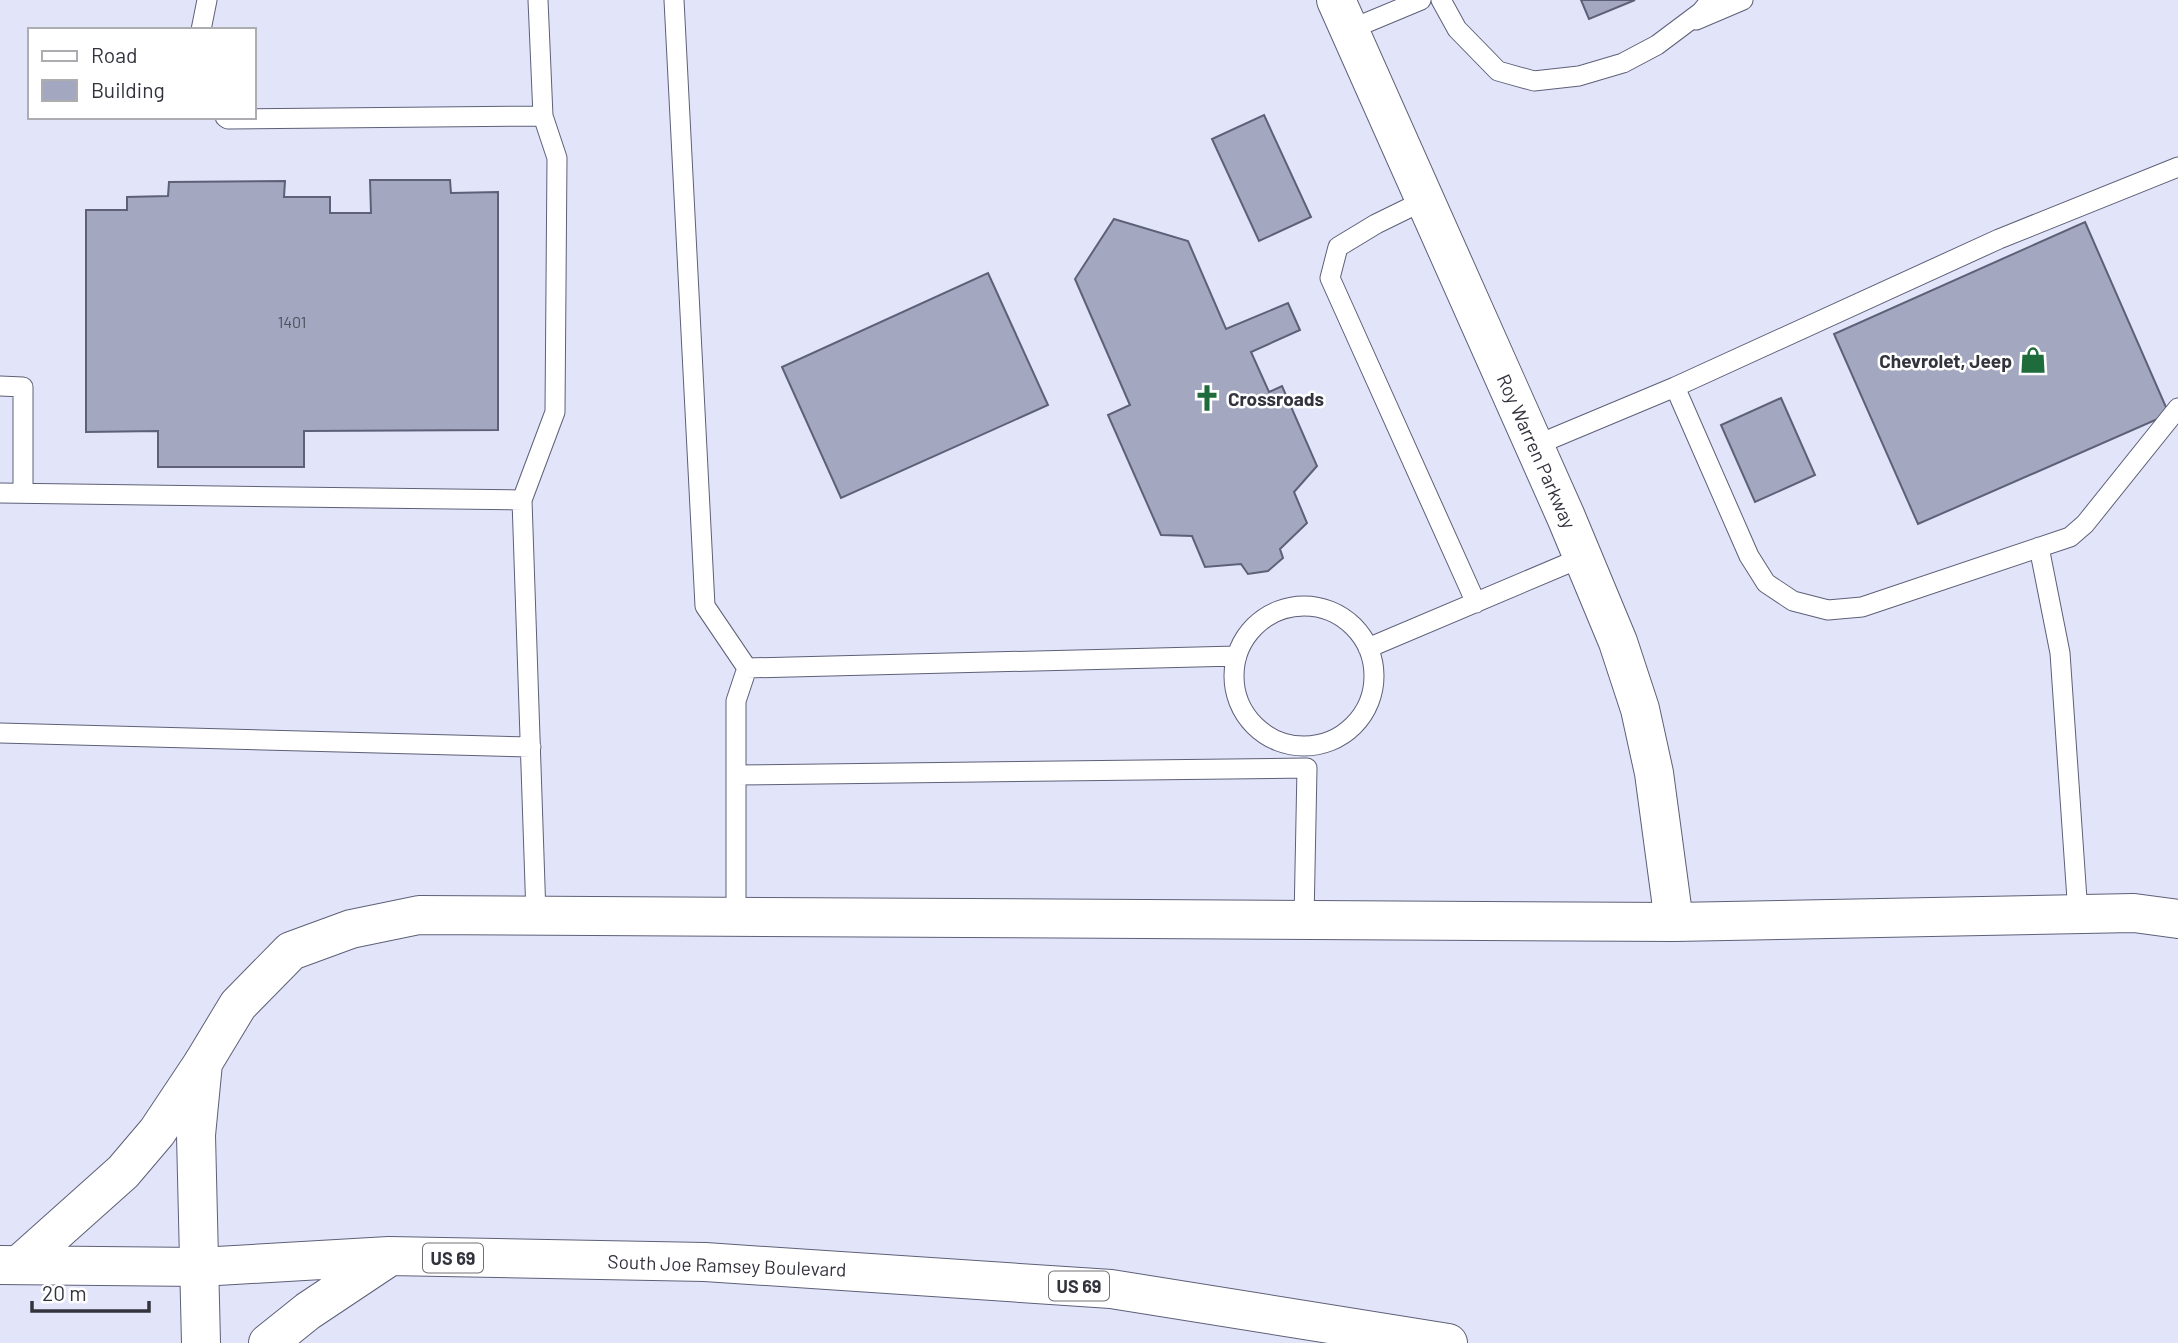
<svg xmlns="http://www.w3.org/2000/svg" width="2178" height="1343" viewBox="0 0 2178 1343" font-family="Barlow,sans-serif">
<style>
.building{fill:#a4a7c0;stroke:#5d6077;stroke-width:2}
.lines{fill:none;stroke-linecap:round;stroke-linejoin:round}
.lane-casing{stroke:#5d6077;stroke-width:21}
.secondary-casing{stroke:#5d6077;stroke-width:40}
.highway-casing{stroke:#5d6077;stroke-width:40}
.lane{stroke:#fff;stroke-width:19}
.secondary{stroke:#fff;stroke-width:38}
.highway{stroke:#fff;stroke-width:38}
.labels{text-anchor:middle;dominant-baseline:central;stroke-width:5;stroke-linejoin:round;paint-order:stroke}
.number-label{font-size:16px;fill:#4e505e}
.shield{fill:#fff;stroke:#707077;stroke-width:2}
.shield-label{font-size:18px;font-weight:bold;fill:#32333d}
.poi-label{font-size:19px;font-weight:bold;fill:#32333d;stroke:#fff;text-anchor:end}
.street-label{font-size:19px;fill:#32333d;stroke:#fff}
</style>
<rect width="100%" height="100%" fill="#e2e4fa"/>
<!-- building -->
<path class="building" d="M1581,0H1635L1589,19Z
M1264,115L1311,217L1259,241L1212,139Z
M370,180H450L451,193L498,192V430L304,431V467H158V431L86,432V210H127V197L168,196L169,182L285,181L284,197H330V213H371Z
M1114,219L1188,241L1226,329L1288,303L1300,330L1251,352L1269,392L1282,386L1317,466L1294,492L1307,523L1280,549L1283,558L1268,571L1248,574L1241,564L1205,567L1192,536L1161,535L1108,415L1130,405L1075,279Z
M2085,222L2169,414L1918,524L1834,334Z
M988,273L1048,405L841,498L782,367Z
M1781,398L1815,475L1755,502L1721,425Z"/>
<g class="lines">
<defs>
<path id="lane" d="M674,0L705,606L747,668L736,701V775L1307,768L1304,920
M1441,0L1457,29L1498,71L1534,81L1579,76L1623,63L1657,45L1701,12L1711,0
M1696,20L1743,0
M201,30L207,0
M1349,30L1421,0
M225,117L228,119L543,116
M1425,200L1376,224L1338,247L1330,278L1476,603
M0,386L23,387V493
M1675,387L1749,556L1766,583L1793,601L1828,610L1862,607L2070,537L2085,524L2178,408
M1534,446L1675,387L1999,239L2178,167
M0,493L522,500
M2039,547L2060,653L2078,914
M1234 676a70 70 0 1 1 140 0a70 70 0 1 1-140 0Z
M1368,648L1583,557
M747,668L1237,656
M0,733L531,747
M536,915L522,500L555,412L557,158L543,116L538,0
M736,916V775"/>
<path id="secondary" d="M1336,0L1566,517L1618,642L1640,709L1654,773L1674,922
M201,1343L196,1135L203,1063L238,1005L291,951L351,929L419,915L1674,922L2134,913L2178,919"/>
<path id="highway" d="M0,1265L200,1267L389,1256L705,1262L1111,1289L1448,1343
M19,1265L123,1172L157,1132L203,1063
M268,1343L308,1311L389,1257"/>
</defs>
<!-- lane casing -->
<use href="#lane" class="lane-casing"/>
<!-- secondary casing -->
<use href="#secondary" class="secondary-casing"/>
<!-- highway casing -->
<use href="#highway" class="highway-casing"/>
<!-- lane -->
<use href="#lane" class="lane"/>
<!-- secondary -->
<use href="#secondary" class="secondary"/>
<!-- highway -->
<use href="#highway" class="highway"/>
</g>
<!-- icons -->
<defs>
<symbol id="shop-bare" viewBox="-9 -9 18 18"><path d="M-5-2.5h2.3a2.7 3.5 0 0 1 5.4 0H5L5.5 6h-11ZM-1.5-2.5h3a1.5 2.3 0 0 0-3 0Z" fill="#1e6b3b" stroke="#fff" stroke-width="2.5" paint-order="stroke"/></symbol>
<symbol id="church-bare" viewBox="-9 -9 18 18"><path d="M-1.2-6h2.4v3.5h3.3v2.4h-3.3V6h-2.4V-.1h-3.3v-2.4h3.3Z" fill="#1e6b3b" stroke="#fff" stroke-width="2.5" paint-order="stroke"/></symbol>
</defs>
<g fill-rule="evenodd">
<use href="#shop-bare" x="2014" y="341" width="38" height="38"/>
<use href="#church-bare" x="1188" y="379" width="38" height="38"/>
</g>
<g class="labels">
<!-- number labels -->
<g class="number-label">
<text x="292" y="321">1401</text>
</g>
<!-- shield labels -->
<g class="shield">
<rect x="423" y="1243.5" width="60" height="29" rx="5"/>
<rect x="1049" y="1271.5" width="60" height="29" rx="5"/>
</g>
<g class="shield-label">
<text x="453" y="1258">US 69</text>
<text x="1079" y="1286">US 69</text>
</g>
<!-- poi labels -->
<g class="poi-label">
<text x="2012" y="360">Chevrolet, Jeep</text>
<text x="1228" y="398" text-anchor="start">Crossroads</text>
</g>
<!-- street labels -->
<g class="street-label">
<text transform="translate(1537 451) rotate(66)">Roy Warren Parkway</text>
<text transform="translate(727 1265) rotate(2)">South Joe Ramsey Boulevard</text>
</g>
</g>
<!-- legend -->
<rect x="28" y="28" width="228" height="91" fill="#ffffff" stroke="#adadb1" stroke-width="2"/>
<rect x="42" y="51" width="35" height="10" fill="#ffffff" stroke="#adadb1" stroke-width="2"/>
<text x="91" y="63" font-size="21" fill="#32333d">Road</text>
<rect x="42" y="80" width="35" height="21" fill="#a4a7c0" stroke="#adadb1" stroke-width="2"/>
<text x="91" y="98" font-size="21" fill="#32333d">Building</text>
<!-- scale -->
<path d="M32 1301v10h117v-10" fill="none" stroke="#32333d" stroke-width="3.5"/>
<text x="42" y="1301" font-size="21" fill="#32333d" stroke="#ffffff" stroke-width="5" paint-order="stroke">20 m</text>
</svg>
